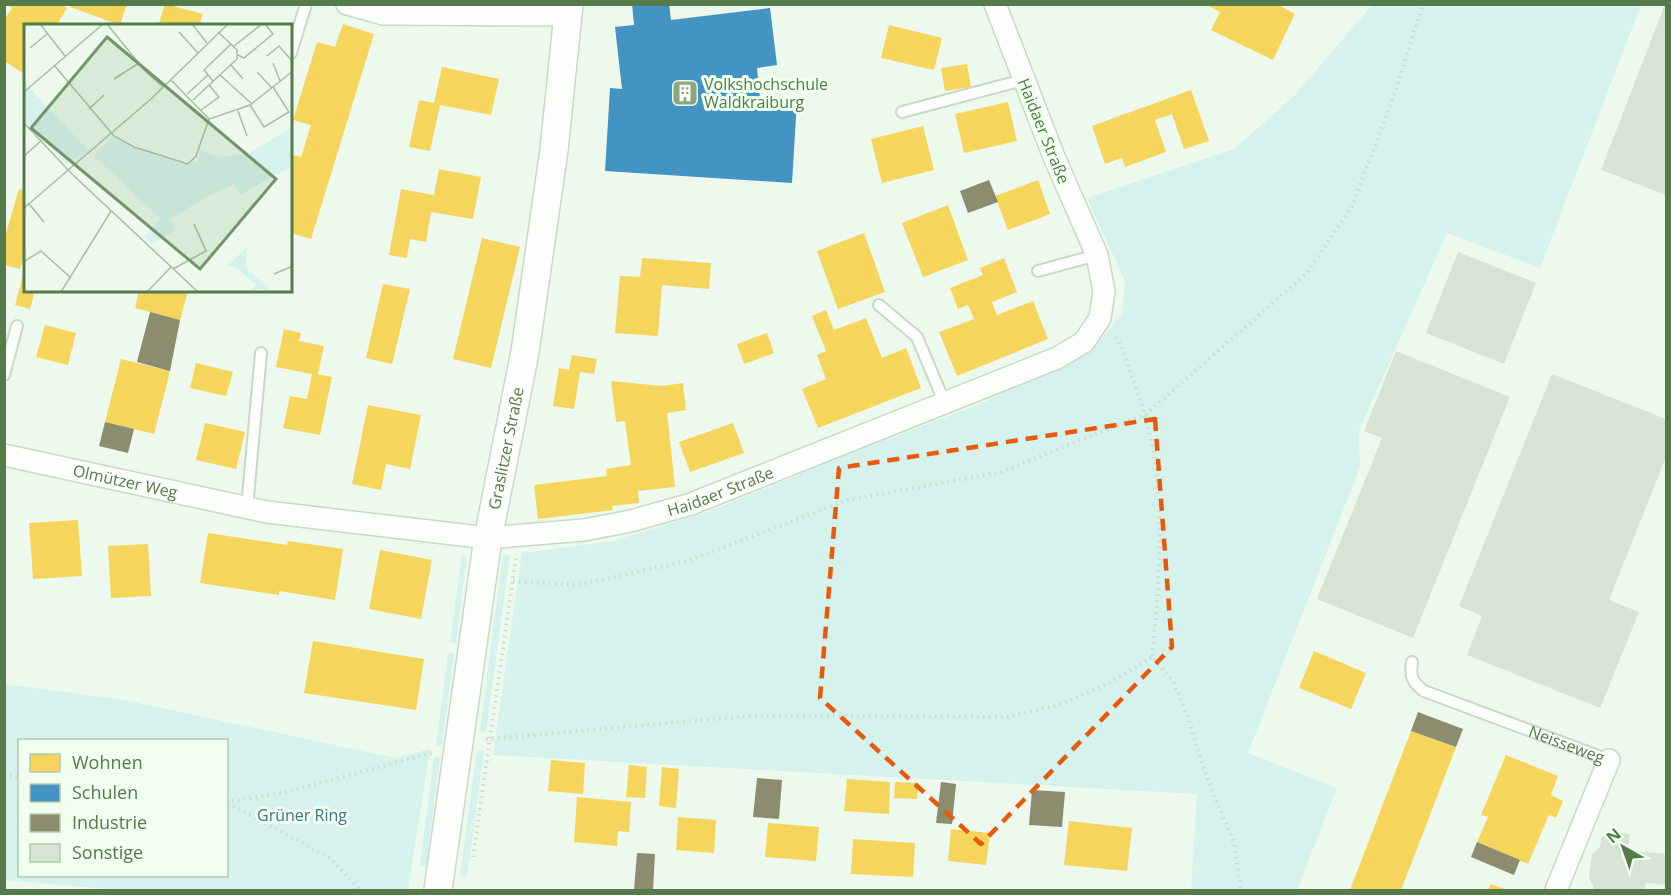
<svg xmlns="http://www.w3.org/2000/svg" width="1671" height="895" viewBox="0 0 1671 895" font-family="'Open Sans',sans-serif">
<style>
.green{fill:#d6f2ed;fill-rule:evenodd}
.homes{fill:#f6d55c}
.schools{fill:#4393c3}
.industry{fill:#8c8c6e}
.building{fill:#d6e5d3}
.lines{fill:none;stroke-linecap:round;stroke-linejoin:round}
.service-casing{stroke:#c9d9c7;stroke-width:14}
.minor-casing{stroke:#c9d9c7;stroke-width:24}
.tertiary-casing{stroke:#c9d9c7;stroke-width:30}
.path{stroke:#cedacc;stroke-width:4;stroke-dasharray:1.5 4.5;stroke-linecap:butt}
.service{stroke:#fcfefc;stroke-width:10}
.minor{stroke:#fcfefc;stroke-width:21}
.tertiary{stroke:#fcfefc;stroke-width:27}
.marked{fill:none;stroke:#e8590c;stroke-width:4.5;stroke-dasharray:12 8;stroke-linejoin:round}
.labels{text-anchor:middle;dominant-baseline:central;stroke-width:6;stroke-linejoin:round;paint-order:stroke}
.poi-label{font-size:16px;fill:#547b49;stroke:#f0fff0;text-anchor:start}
.street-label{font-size:16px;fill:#547b49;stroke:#f0fff0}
.park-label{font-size:16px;fill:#407882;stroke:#f0fff0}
.inset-road{fill:none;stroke:#a7bfa1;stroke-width:1.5}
.view{fill:#74956b;fill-opacity:0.15;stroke:#74956b;stroke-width:3}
.inset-edge{fill:none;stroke:#547b49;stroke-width:3}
</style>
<rect width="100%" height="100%" fill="#edf9ed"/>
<!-- green -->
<path class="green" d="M1372,5H1641L1540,268L1447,233L1359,431L1360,467L1248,753L1337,788L1297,890H1191L1197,794L493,755L522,553L613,541L710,511L845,455L978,405L1094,348L1122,313L1125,281L1087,198L1234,149L1294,96Z
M503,554L510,555L486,732L480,731Z
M462,555L467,556L456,643L450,642Z
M448,653H454L442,746L436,745Z
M5,684L124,700L395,758L430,749L408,890H119L5,880ZM226,740V876H20V740Z
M477,750L484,751L467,877L460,876Z
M434,757L440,758L426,866L420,865Z"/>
<!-- homes -->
<path class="homes" d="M7,4H61L67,8L56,26H26V75L4,61V20L12,8Z
M71,4H127L120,25L70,7Z
M165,4L203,14L199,26H158Z
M1205,4H1277L1295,14L1273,60L1211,30L1220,12Z
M343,24L374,34L311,239L291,233V163L294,155L301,157L311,125L293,120L317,42L335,47Z
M889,25L942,38L934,70L881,58Z
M967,64L971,87L945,91L941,68Z
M442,67L499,79L491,115L440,105L430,151L409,147L419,100L434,103Z
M1191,90L1209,141L1184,149L1172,114L1155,120L1166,152L1125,167L1122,158L1105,164L1092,126Z
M1008,102L1017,141L964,153L955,114Z
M923,126L934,170L882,183L871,139Z
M439,169L481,177L473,219L431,212L426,242L410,239L407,258L389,255L401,189L434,195Z
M1038,180L1050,214L1008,230L995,196Z
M19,189L26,191V250L20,269L4,265V240Z
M948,205L968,260L923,277L902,223Z
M864,233L885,292L838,309L817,251Z
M482,238L520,247L491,368L453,359Z
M642,258L711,263L709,289L662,285L658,336L615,333L620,276L640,277Z
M1004,258L1017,292L992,302L997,315L1033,301L1048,339L957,376L939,332L974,319L968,305L958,309L950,288L983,275L980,268Z
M25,268L26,291H35L30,309L15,305Z
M383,284L410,289L392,364L366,358Z
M139,291H188L180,320L135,308Z
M826,310L834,330L866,318L882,358L906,348L921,388L818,428L802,389L826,379L817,355L826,351L812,316Z
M45,325L76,333L68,365L36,357Z
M284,329L301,333L299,341L324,346L318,374L332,377L320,435L283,428L290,396L307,399L312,374L276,367Z
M767,333L774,353L744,364L737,344Z
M572,355L597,359L594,374L580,372L574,409L553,406L559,368L569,370Z
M121,359L170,371L154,434L105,422Z
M196,363L233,372L226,396L190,388Z
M611,381L662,386L683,383L686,410L667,413L675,487L638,491L639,503L612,506L613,510L538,519L534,485L607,476L606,469L631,465L625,421L616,422Z
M368,405L421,415L410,469L386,464L381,490L352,484Z
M205,423L245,432L236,469L196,460Z
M733,423L744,453L690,472L679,442Z
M78,520L82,576L33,579L29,523Z
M208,533L287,545L288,541L343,549L335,600L279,591V595L200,583Z
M148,544L151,596L111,598L108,546Z
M380,550L432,560L421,619L369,609Z
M313,641L424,659L416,710L304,693Z
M1314,651L1366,673L1351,709L1299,688Z
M1411,731L1456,747L1432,810L1401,890H1350Z
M1506,755L1558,776L1551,795L1563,801L1556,818L1549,815L1528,864L1477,842L1488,817L1481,815Z
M551,760L585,763L583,794L548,791Z
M629,765L647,767L645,798L626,797Z
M662,767L679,769L676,808L659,806Z
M847,779L890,782L889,814L844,811Z
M895,782L918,783L917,799L894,798Z
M577,797L631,802L629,832L618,831L617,846L574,842Z
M678,817L716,820L714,853L676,850Z
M1069,821L1132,828L1127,871L1064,865Z
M768,823L819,827L816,861L765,857Z
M951,829L990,833L986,865L948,861Z
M853,839L915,843L913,877L851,874Z
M1491,884L1507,890H1488Z"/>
<!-- schools -->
<path class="schools" d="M632,4H669L671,20L770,8L777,65L757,68L760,98L797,100L792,183L605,171L610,88L622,89L615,27L634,25Z"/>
<!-- industry -->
<path class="industry" d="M989,180L998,202L968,213L960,191Z
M150,312L180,320L170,371L137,362Z
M105,422L134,429L128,453L99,446Z
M1418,712L1463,729L1456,747L1411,731Z
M757,778L782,780L779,819L753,817Z
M941,782L956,784L952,824L936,823Z
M1032,790L1065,792L1062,827L1029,825Z
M1477,842L1520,860L1514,875L1471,857Z
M637,853L655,854L653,890H634Z"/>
<!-- building -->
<path class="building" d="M1665,4H1666V195L1601,170Z
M1458,252L1536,283L1504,364L1426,333Z
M1396,351L1510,397L1413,638L1317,599L1382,438L1364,431Z
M1552,374L1666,419V457L1609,600L1639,612L1600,708L1467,655L1482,616L1459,606Z
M1607,832L1630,834L1628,850L1666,854V885L1646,883L1645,890H1595L1589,878L1592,854L1600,847L1601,838Z"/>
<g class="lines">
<defs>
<g id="service">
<path d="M291,53L306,4"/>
<path d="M902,112L1023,80"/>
<path d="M1038,271L1097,255"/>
<path d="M879,305L917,337L945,404"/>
<path d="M4,375L17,326"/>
<path d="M247,508L261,353"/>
<path id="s1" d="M1412,662C1410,677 1412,682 1424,691L1609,760"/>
</g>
<g id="minor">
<path d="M347,4L383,14L568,15"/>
<path id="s2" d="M4,455L267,512L488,538L584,530L631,521L691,504L1057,358L1084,342L1100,318L1104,291L1097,255L1054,157L995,4"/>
<path d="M1556,890L1609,760"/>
</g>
<g id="tertiary">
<path id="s3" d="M438,890L488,538L525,352L554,150L569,4"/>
</g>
</defs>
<!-- service casing -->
<use href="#service" class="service-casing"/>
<!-- minor casing -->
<use href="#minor" class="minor-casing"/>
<!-- tertiary casing -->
<use href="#tertiary" class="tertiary-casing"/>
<!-- path -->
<path class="path" d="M1116,337C1124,350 1128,366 1133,380C1169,473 1161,559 1152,657L1173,681L1185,709L1206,775L1234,843L1241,890
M513,581L578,585L687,561L848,500L1001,472L1146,414L1307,273L1352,206L1393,98L1423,4
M486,739L750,716L1007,717L1059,705L1109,683L1152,657
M4,775L20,777
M226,802L282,793L432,753
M228,803L330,858L360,890
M473,857L516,558"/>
<!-- service -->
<use href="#service" class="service"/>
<!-- minor -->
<use href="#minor" class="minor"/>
<!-- tertiary -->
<use href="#tertiary" class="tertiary"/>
</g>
<!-- marked area -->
<path class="marked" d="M1155,419L1172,647L981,844L820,698L839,468Z"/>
<!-- icons -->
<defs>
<symbol id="building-square" viewBox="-11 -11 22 22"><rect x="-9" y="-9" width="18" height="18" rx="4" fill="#8aa782" stroke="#f0fff0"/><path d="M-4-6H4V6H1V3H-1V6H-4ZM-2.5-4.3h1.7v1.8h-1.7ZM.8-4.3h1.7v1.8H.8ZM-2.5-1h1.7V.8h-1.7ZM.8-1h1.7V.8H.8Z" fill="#fff"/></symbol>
</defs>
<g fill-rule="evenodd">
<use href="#building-square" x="670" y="78" width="30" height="30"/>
</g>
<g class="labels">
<!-- poi labels -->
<g class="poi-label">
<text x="704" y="84">Volkshochschule<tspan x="704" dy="18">Waldkraiburg</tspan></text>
</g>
<!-- street labels -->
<g class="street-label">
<text transform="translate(1044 131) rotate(68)">Haidaer Straße</text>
<text stroke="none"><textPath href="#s3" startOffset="447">Graslitzer Straße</textPath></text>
<text stroke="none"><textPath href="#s2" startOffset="124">Olmützer Weg</textPath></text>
<text stroke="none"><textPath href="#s2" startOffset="730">Haidaer Straße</textPath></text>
<text stroke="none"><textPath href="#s1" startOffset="186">Neisseweg</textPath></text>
</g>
<!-- park labels -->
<g class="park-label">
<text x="302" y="815">Grüner Ring</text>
</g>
</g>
<!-- overview -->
<g transform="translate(24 24)">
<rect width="268" height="268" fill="#edf9ed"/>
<path d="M0,58L63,125L64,127L53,137L58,130L42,140L0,95ZM268,103V142L216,171L210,160L184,172L146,195L152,206L128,220L120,213L137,195L69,131L89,113L112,125L164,141L173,137L176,126L195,133L226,129ZM223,223L222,244L248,268L234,265L226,268L232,261L211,243L203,242Z" fill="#d6f2ed"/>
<path class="inset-road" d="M16,0L41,32M83,0L121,47L139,63M168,0L183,19M155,8L174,29M210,22L238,0M6,24L23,10M214,31L220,34L249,10L241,0M243,32L255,22L269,38M249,39L256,57M30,41L90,112L110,123L164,140L172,132L185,95L226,81L269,47M207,41L219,55M233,48L248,64M196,51L228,80M90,55L115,39M147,56L185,95M189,57L180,46L207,20M0,68L79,0M163,70L184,51M169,76L213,35V26L194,8M226,81L240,103L265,88L249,63M65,85L80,71M177,86L195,73L185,61M214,87L223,112M0,99L48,150L174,268M0,132L18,116M5,180L20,198M0,184L127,75L204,0M1,237L17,227L47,254M149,245L182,227L170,200M250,250L269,242M37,268L87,187M123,268L147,243"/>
<path class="view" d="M83,13L252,155L176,245L7,104Z"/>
<rect width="268" height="268" class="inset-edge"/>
</g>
<!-- border -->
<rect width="1671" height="895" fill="none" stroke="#547b49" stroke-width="12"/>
<!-- legend -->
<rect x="18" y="739" width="210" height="138" fill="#f0fff0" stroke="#b2caad" stroke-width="1.5"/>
<rect x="30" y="754" width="30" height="18" fill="#f6d55c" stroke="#b2caad" stroke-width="1.5"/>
<text x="72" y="769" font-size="18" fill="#547b49">Wohnen</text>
<rect x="30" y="784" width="30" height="18" fill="#4393c3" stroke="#b2caad" stroke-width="1.5"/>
<text x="72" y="799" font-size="18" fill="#547b49">Schulen</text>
<rect x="30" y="814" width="30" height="18" fill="#8c8c6e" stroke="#b2caad" stroke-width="1.5"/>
<text x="72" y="829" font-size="18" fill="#547b49">Industrie</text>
<rect x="30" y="844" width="30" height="18" fill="#d6e5d3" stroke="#b2caad" stroke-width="1.5"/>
<text x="72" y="859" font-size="18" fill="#547b49">Sonstige</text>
<!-- north arrow -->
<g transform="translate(1623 847) rotate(320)" stroke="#f0fff0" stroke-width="4.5" paint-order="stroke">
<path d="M0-4.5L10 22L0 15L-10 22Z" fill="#547b49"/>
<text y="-9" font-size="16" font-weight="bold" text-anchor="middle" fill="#547b49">N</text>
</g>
</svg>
